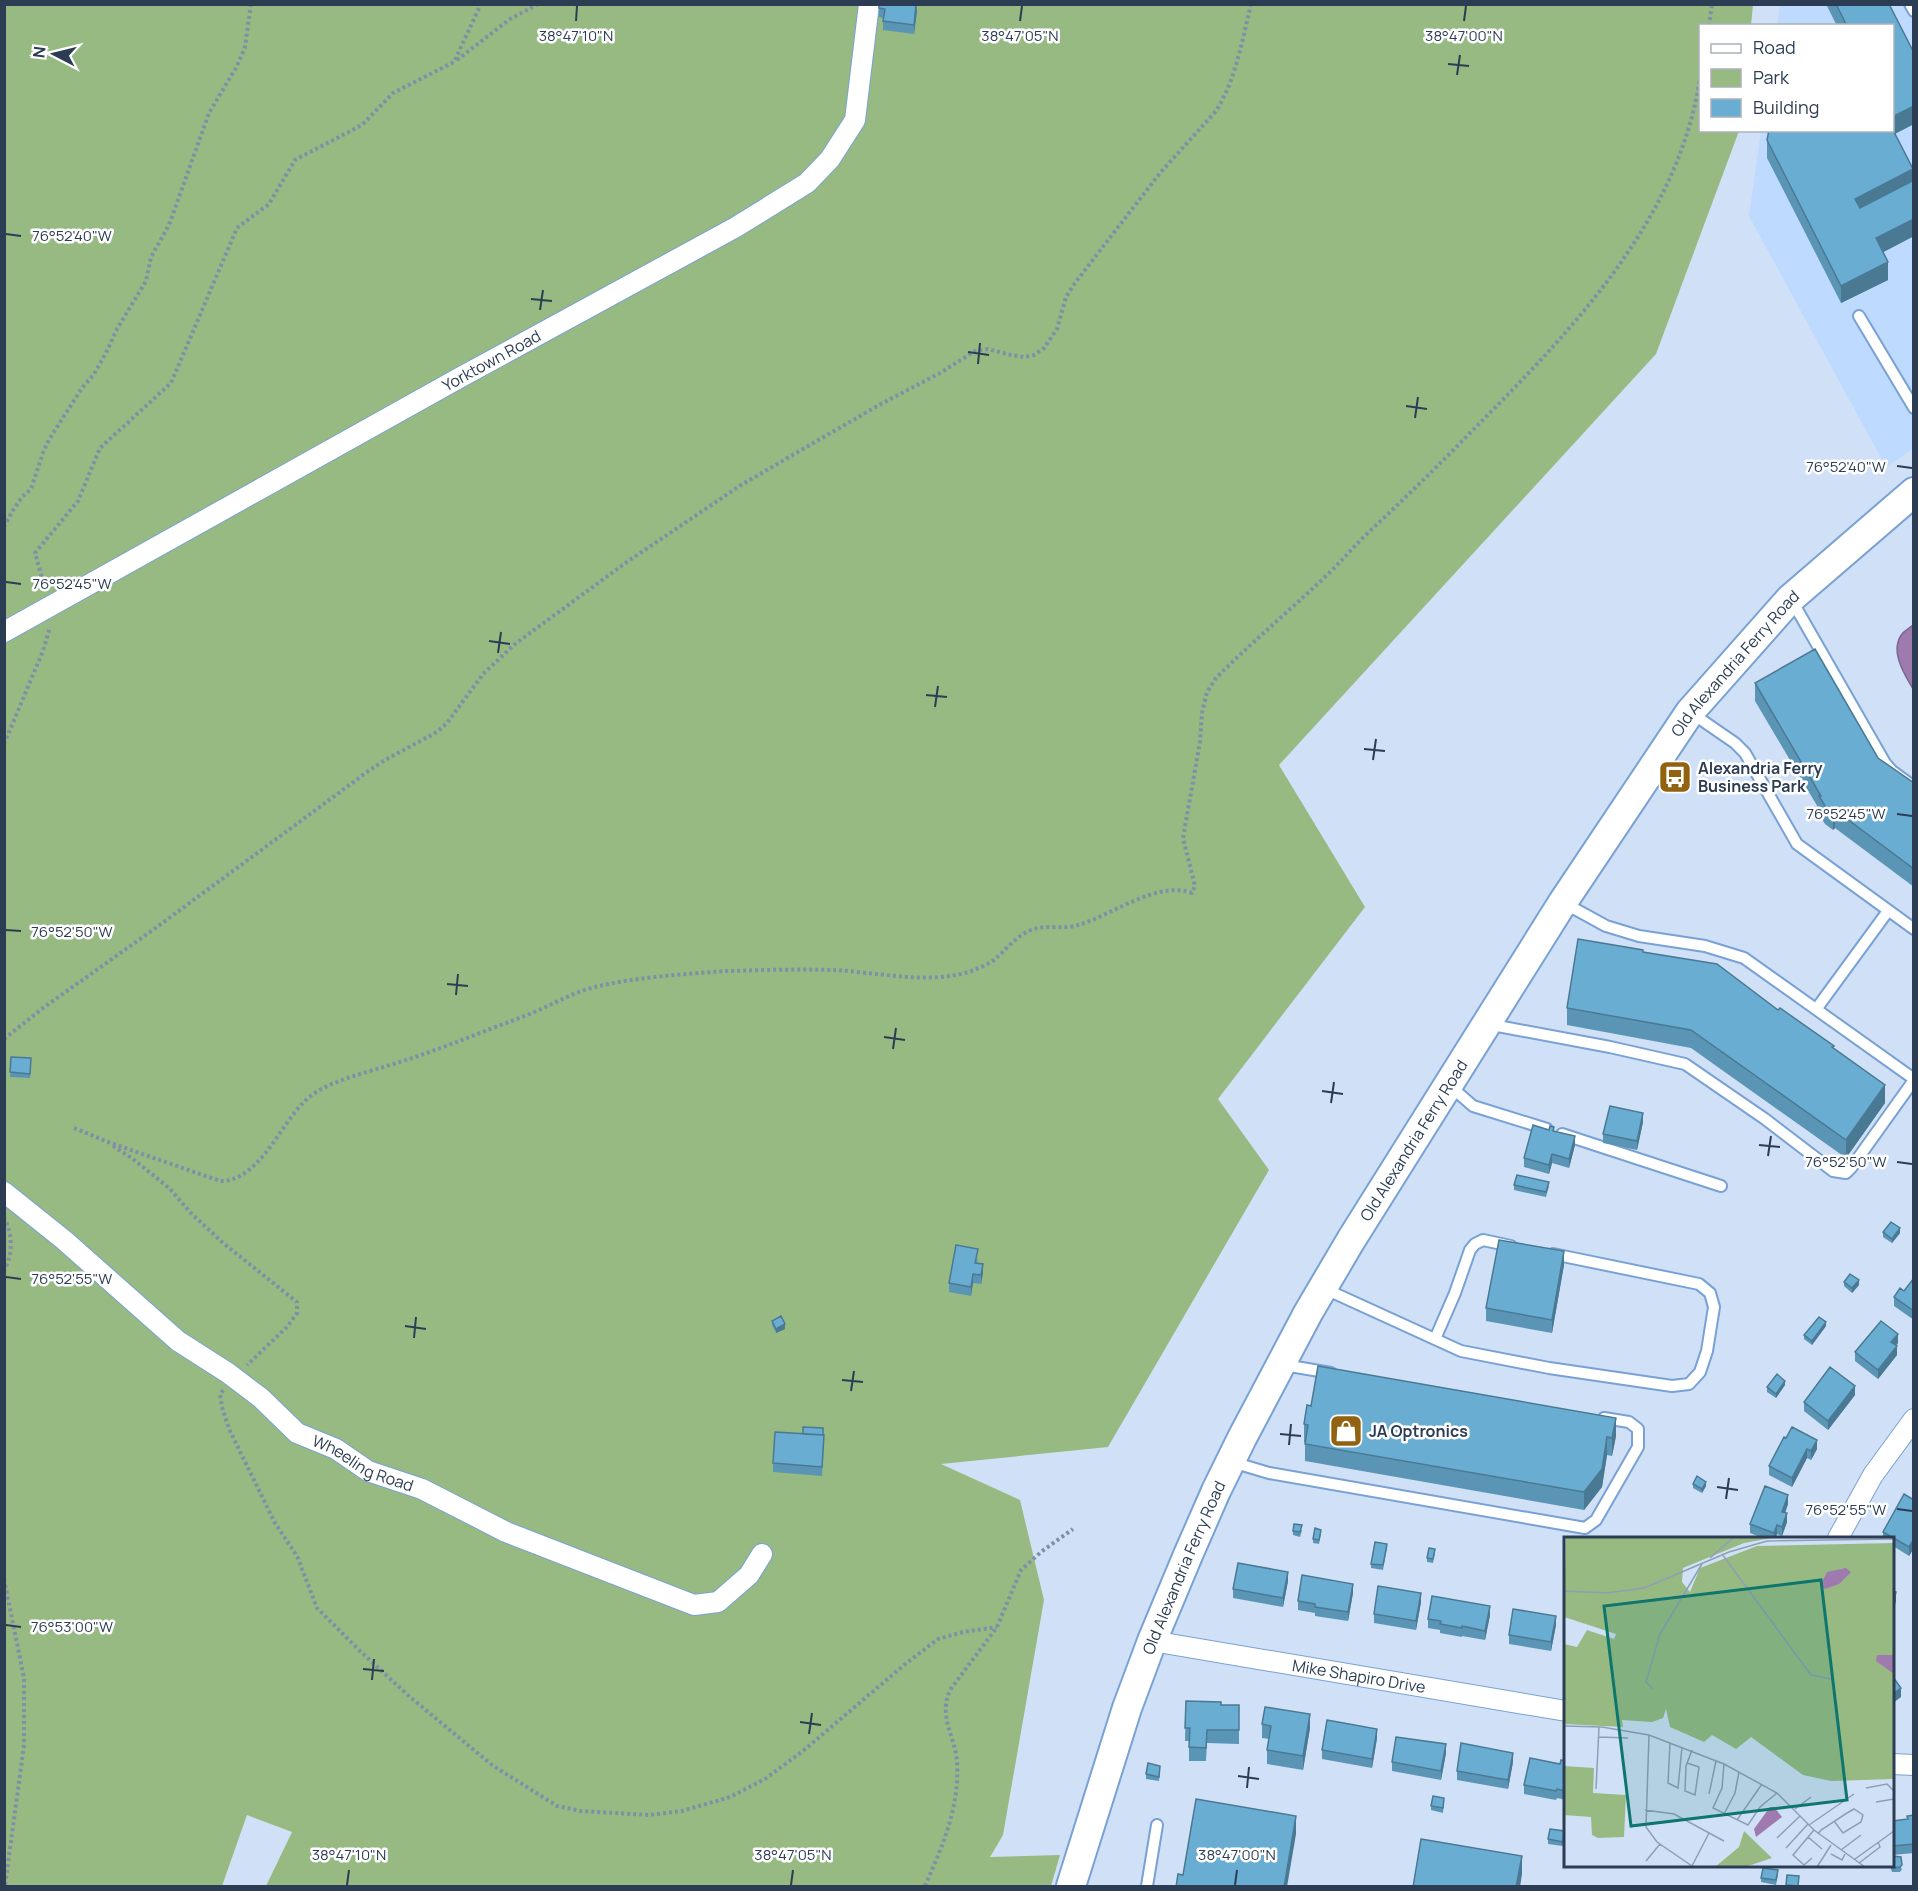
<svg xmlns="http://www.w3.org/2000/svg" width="1918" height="1891" viewBox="0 0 1918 1891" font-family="Manrope,sans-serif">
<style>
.built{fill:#bedafe}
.green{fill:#97ba83}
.water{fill:#9e7aaf;stroke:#7c6893;stroke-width:1.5}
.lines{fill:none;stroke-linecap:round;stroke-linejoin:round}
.service-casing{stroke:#78a1d4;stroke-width:14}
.minor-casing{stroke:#78a1d4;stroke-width:22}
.secondary-casing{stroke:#78a1d4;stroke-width:32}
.path{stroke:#7f90a6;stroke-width:4;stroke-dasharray:3 3;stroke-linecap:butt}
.service{stroke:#fff;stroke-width:10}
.minor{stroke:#fff;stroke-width:20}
.secondary{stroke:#fff;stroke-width:28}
.wall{fill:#5b95b5}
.shaded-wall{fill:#4a7994}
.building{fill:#6aadd3;stroke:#4a7994;stroke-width:1.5}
.ticks{fill:none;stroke:#2c3d53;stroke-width:2}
.labels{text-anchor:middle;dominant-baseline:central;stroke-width:5;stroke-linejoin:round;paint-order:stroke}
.street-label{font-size:16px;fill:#2c3d53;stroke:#fff}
.poi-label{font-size:16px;font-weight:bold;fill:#2c3d53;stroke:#fff;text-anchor:start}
.inset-road{fill:none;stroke:#8e9fb5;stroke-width:1.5}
.view{fill:#0f766e;fill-opacity:0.15;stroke:#0f766e;stroke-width:3}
.inset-edge{fill:none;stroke:#2c3d53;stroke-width:3}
.ticks-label{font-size:15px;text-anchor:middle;fill:#2c3d53;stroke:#fff;stroke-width:5;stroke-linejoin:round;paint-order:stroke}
</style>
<rect width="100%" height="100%" fill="#d0e1f7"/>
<!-- built -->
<path class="built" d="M1780,5H1913V449L1886,467L1749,216L1761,131L1892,130V26L1777,25Z"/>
<!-- green -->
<path class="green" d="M4,5H1753L1751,25L1700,26V130L1739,131L1656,354L1279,765L1365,907L1218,1099L1269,1170L1108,1447L941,1464L1020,1500L1044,1600L1003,1835L990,1857L1060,1855L1051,1886H266L292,1832L247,1815L222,1886H5Z"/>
<!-- water -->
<path class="water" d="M1913,625V689C1905,675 1889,651 1902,634C1904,631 1910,628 1913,625Z"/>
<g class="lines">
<defs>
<path id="service" d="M1910,4L1914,11
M1859,316L1914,408
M1791,599L1885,763L1892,771L1914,787
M1690,712L1735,743L1745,753L1797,844L1914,929
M1564,903L1606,926L1639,936L1705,946L1744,958L1914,1079
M1817,1008L1888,911
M1487,1024L1610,1047L1685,1064L1765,1119L1833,1171L1846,1173L1851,1168L1914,1080
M1450,1086L1473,1106L1547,1129
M1562,1134L1721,1186
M1323,1288L1461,1351L1549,1368L1672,1386L1689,1384L1700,1372L1707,1351L1714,1307L1710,1293L1699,1284L1553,1254
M1435,1339L1455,1293L1470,1250L1475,1244L1483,1240L1511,1246
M1284,1365L1331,1373
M1232,1462L1269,1473L1585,1528L1596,1520L1638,1447V1429L1629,1422L1604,1418
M1147,1886L1157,1825"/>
<g id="minor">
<path id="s1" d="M4,632L461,377L736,227L807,183L830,159L855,120L869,4"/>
<path id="s2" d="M4,1192L64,1240L178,1341L228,1373L261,1398L297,1433L336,1449L368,1471L422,1489L506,1532L694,1605L718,1602L749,1575L762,1554"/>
<path d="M1838,1538L1873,1475L1914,1419"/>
<path id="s3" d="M1152,1641L1566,1711"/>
<path d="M1892,1764L1914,1765"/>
</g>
<g id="secondary">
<path id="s4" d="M1071,1886L1127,1708L1152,1641L1188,1555L1216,1491L1242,1438L1308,1313L1351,1240L1563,902L1690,712L1790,599L1914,492"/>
</g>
</defs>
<!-- service casing -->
<use href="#service" class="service-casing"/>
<!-- minor casing -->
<use href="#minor" class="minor-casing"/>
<!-- secondary casing -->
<use href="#secondary" class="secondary-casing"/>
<!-- path -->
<path class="path" d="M1709,26L1712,4
M457,60L510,19L538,4
M4,527L13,510L22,497L31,489L44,450L50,438L82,388L94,374L106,353L117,329L146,281L151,257L169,225L209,113L237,66L245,47L251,4
M45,588L35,553L78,501L100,448L171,383L237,228L269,204L295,160L362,125L393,93L454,62L481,4
M4,744L43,651L50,627
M4,1039L43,1008L157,927L367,772L385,760L437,732L447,723L483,674L515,644L624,564L741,485L879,405L940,373L975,351L988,349L1011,355L1024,357L1034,355L1044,348L1057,329L1066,297L1075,283L1160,173L1216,111C1236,79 1242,41 1251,4
M74,1128L108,1142L220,1181C257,1182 279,1128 302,1104C313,1092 326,1086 342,1080C367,1071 393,1065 418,1056C453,1044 487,1030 522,1017C547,1008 570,993 595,987C637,977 684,974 727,971C762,970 798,969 833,970C875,972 925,984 965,973C975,970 985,966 994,960C1006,950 1016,936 1031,930C1046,924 1063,930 1078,925C1111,916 1157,880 1192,893L1195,886L1183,838L1200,742L1202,713L1207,692L1216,678C1251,643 1289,611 1325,577C1341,562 1354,546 1370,531C1404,499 1437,467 1470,433C1569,333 1678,223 1700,78
M113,1146L133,1159L169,1188L191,1213L223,1243L297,1302V1313L287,1327L247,1365
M4,1217C13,1236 13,1253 4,1271
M223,1390L220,1395L222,1407L229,1429L275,1523L297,1556L317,1608L361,1652L410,1697L492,1765L557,1806L581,1811L649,1815L682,1811L730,1797L765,1779L803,1751L904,1665L938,1639L963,1632L997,1627
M4,1579L24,1678V1745L5,1886
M925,1886C942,1847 960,1807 957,1762C955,1735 938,1718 950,1690L997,1627L1021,1570L1041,1552L1073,1529"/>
<!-- service -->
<use href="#service" class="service"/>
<!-- minor -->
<use href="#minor" class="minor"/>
<!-- secondary -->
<use href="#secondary" class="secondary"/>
</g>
<!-- wall -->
<path class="wall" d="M1826,4H1889L1914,124L1895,134L1913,180H1914V236L1883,252L1888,280L1841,303L1767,158V140L1893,130V26H1837Z
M879,8L917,11L914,34L883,30V18L879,17Z
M1755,683L1878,758L1914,783V887L1835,828L1833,830L1825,824L1819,814V809L1755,701Z
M1643,952L1778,1010L1885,1103L1846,1158L1691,1048L1567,1025V1008Z
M11,1057L31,1058L30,1078L10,1077Z
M1643,1122L1637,1150L1603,1143V1134Z
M1554,1131L1575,1145L1569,1168L1552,1163L1549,1174L1524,1167V1158Z
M1514,1185L1549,1186L1546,1197L1514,1190Z
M1883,1232L1900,1233L1892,1243L1883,1237Z
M978,1258L977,1263L983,1273L981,1284L973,1283L971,1296L949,1292V1283Z
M1564,1265L1552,1333L1486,1321V1308Z
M1914,1278V1320L1894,1306V1297L1904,1291Z
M1844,1282L1859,1285L1852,1293L1844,1286Z
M772,1321L785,1329L776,1333L772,1325Z
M1826,1326L1812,1345L1804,1339V1335Z
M1898,1343L1896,1346L1897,1355L1878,1379L1855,1361V1352Z
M1785,1385L1776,1398L1767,1392V1387Z
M1855,1395L1828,1430L1804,1411V1402Z
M1304,1424L1616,1436L1612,1456L1607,1455L1602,1487L1584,1510L1305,1461V1442H1304Z
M823,1435L824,1444L822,1476L773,1472V1463Z
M1784,1437L1817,1449L1811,1460L1807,1458L1792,1487L1769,1475V1466Z
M1693,1484L1706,1486L1702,1493L1693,1488Z
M1914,1500V1548L1909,1556L1893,1546V1539H1883V1532Z
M1788,1504L1785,1513L1787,1522L1782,1536L1777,1534L1775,1539H1765L1750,1533V1524Z
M1302,1530L1300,1537L1293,1535V1531Z
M1321,1534L1319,1544L1313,1543V1539Z
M1387,1548L1383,1570L1371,1568V1564Z
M1435,1553L1433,1563L1427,1562V1558Z
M1288,1581L1283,1607L1233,1598V1589Z
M1353,1593L1348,1621L1315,1616V1613L1298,1610V1601Z
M1421,1602L1416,1630L1374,1623V1614Z
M1490,1615L1485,1640L1462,1636V1637L1440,1633V1630L1428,1628V1619Z
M1556,1625L1551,1651L1509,1644V1635Z
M1186,1701L1221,1705H1239V1744L1207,1743L1206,1761H1189V1741H1185Z
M1262,1724L1310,1728L1303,1770L1267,1764V1750L1269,1739L1262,1738Z
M1377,1738L1372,1768L1322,1759V1750Z
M1446,1753L1441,1780L1392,1771V1762Z
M1566,1761V1800L1557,1798L1556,1800L1524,1794V1785Z
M1513,1762L1508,1789L1457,1780V1771Z
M1160,1770L1159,1781L1146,1779V1774Z
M1444,1802L1443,1813L1431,1810V1806Z
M1914,1815V1853L1893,1855V1821L1907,1819Z
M1564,1835L1563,1846L1548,1844V1839Z
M1893,1856L1902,1869L1900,1872H1892L1890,1866H1893Z
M1778,1875L1776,1885L1761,1882V1878Z"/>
<!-- shaded-wall -->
<path class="shaded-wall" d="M917,4V11L914,34V25Z
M1914,106V124L1894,134V116Z
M1913,169V187L1855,217V199Z
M1914,219V236L1876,256V238Z
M1888,262V280L1841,303V286Z
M1835,810V828L1833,830V812Z
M1885,1085V1103L1846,1158V1140Z
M1643,1113V1122L1637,1150V1141Z
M1575,1136V1145L1569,1168V1159Z
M1552,1154V1163L1549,1174V1165Z
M1900,1228V1233L1892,1243V1239Z
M1564,1251V1265L1552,1333V1320Z
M983,1264V1273L981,1284V1275Z
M973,1274V1283L971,1296V1287Z
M1859,1280V1285L1852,1293V1288Z
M1826,1322V1326L1812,1345V1341Z
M785,1324V1329L776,1333V1329Z
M1898,1334V1343L1891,1351V1342Z
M1897,1346V1355L1878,1379V1370Z
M1785,1381V1385L1776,1398V1394Z
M1855,1386V1395L1828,1430V1421Z
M1616,1418V1436L1612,1456V1438Z
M1607,1437V1455L1602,1487L1584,1510V1492Z
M1817,1440V1449L1811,1460V1451Z
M1807,1449V1458L1792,1487V1478Z
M1706,1482V1486L1702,1493V1489Z
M1788,1495V1504L1782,1521V1512Z
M1787,1513V1522L1782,1536V1527Z
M1777,1525V1534L1775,1539H1774V1533Z
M1914,1539V1548L1909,1556V1547Z
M1288,1572V1581L1283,1607V1598Z
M1353,1584V1593L1348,1621V1612Z
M1896,1592V1601L1893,1614V1605Z
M1421,1593V1602L1416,1630V1621Z
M1490,1606V1615L1485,1640V1631Z
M1556,1616V1625L1551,1651V1642Z
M1901,1688V1697L1893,1703V1694Z
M1310,1714V1728L1303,1770V1756Z
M1377,1729V1738L1372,1768V1759Z
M1446,1744V1753L1441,1780V1771Z
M1513,1753V1762L1508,1789V1780Z
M1296,1816V1834L1287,1887H1284Z
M1522,1856V1874L1520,1887H1516Z"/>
<!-- building -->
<path class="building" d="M879,4H916L914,25L883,21L885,9L879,8Z
M1836,4H1889L1914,53V106L1894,116L1893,114V26H1847Z
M1769,130H1893L1913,169L1855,199L1860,208L1914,180V219L1876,238L1888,262L1841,286L1767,140Z
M1815,649L1878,758L1914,783V869L1835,810L1833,812L1825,806L1819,796H1821L1755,683Z
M1578,939L1643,950V952L1717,964L1778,1010L1780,1008L1834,1046L1832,1047L1885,1085L1846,1140L1691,1030L1567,1008Z
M11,1057L31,1058L30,1074L10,1072Z
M1610,1106L1643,1113L1637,1141L1603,1134Z
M1533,1125L1549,1130L1550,1126L1554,1127L1553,1131L1575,1136L1569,1159L1552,1154L1549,1165L1524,1158Z
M1517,1175L1549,1182L1546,1192L1514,1185Z
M1891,1222L1900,1228L1892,1239L1883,1232Z
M1499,1240L1564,1251L1552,1320L1486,1308Z
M956,1245L978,1249L975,1263L983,1264L981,1275L973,1274L971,1287L949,1283Z
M1850,1274L1859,1280L1852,1288L1844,1282Z
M1914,1278V1311L1894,1297L1900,1288L1904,1291Z
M781,1316L785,1324L776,1329L772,1321Z
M1819,1317L1826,1322L1812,1341L1804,1335Z
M1881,1321L1898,1334L1891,1342L1897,1346L1878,1370L1855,1352Z
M1318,1366L1616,1418L1612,1438L1607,1437L1602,1469L1584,1492L1305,1444L1308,1425L1304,1424L1307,1405L1311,1406Z
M1830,1367L1855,1386L1828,1421L1804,1402Z
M1777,1374L1785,1381L1776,1394L1767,1387Z
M803,1427L823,1428V1435L803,1434Z
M1792,1427L1817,1440L1811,1451L1807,1449L1792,1478L1769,1466L1784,1437L1786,1438Z
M775,1432L824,1435L822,1467L773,1463Z
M1697,1476L1706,1482L1702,1489L1693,1484Z
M1765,1486L1788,1495L1782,1512L1787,1513L1782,1527L1777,1525L1774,1533L1750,1524Z
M1904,1494L1914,1500V1539L1909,1547L1883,1532Z
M1294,1524L1302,1525L1300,1532L1293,1531Z
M1315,1528L1321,1530L1319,1540L1313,1539Z
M1375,1542L1387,1544L1383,1565L1371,1564Z
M1429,1548L1435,1549L1433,1559L1427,1558Z
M1238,1563L1288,1572L1283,1598L1233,1589Z
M1302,1575L1353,1584L1348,1612L1315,1607V1604L1298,1601Z
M1378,1586L1421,1593L1416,1621L1374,1614Z
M1893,1591L1896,1592L1893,1605Z
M1432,1596L1490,1606L1485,1631L1462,1626V1628L1440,1624L1441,1621L1428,1619Z
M1513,1609L1556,1616L1551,1642L1509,1635Z
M1893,1677L1901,1688L1893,1694Z
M1186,1701L1221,1702V1705H1239V1730H1207L1206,1748L1189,1747L1190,1728H1185Z
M1265,1707L1310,1714L1303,1756L1267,1750L1271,1726L1262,1724Z
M1327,1720L1377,1729L1372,1759L1322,1750Z
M1396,1737L1446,1744L1441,1771L1392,1762Z
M1461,1743L1513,1753L1508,1780L1457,1771Z
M1530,1758L1560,1764L1561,1760L1566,1761V1791L1557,1789L1556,1791L1524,1785Z
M1148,1763L1160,1766L1159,1777L1146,1774Z
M1433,1796L1444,1798L1443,1808L1431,1806Z
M1196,1799L1296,1816L1284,1887H1176L1178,1874L1183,1875Z
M1914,1815V1844L1893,1846V1821L1908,1819L1907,1816Z
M1550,1829L1564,1831L1563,1842L1548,1839Z
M1421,1839L1522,1856L1516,1887H1413Z
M1893,1856L1901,1857L1902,1865L1900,1867L1892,1868L1891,1866H1893Z
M1763,1868L1778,1870L1776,1880L1761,1878Z
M1787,1875L1799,1876L1798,1886L1786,1885Z"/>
<!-- ticks -->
<path class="ticks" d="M576,21L577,6M1020,21L1022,6M1464,21L1466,6M1448,64L1469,66M1457,75L1460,55M6,234L21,236M531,299L552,301M540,310L543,290M968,352L989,355M978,364L980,343M1406,406L1427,409M1415,418L1418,397M1897,466L1912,468M6,582L21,584M489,641L510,644M498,653L501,632M926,695L947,697M935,707L938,686M1364,749L1385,751M1373,760L1376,739M1897,814L1912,816M6,930L21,931M447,984L468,986M456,995L458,974M884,1037L905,1040M893,1049L896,1028M1322,1091L1343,1094M1331,1103L1334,1082M1759,1145L1780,1147M1768,1156L1771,1136M1897,1162L1912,1164M6,1277L21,1279M405,1326L426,1329M414,1338L416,1317M842,1380L863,1382M851,1391L854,1371M1280,1434L1301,1436M1289,1445L1291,1424M1717,1487L1738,1490M1726,1499L1729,1478M1897,1509L1912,1511M6,1625L21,1627M363,1669L384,1671M372,1680L374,1659M800,1722L821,1725M809,1734L812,1713M1238,1776L1259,1779M1247,1788L1249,1767M347,1885L349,1870M791,1885L793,1870M1235,1885L1237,1870"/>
<!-- icons -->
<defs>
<symbol id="bus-square" viewBox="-11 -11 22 22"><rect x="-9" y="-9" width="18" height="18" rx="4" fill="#91620f" stroke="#fff"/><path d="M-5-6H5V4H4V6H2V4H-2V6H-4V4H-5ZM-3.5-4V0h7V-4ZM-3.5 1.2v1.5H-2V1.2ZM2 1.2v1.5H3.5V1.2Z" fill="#fff"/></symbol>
<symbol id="shop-square" viewBox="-11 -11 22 22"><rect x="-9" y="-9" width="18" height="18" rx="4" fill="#91620f" stroke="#fff"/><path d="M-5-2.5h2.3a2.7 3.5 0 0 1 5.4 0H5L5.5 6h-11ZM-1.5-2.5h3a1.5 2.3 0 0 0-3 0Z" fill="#fff"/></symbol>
</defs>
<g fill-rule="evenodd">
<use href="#bus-square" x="1656" y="758" width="38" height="38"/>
<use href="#shop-square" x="1327" y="1412" width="38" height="38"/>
</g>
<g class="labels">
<!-- street labels -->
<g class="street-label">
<text stroke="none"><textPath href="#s1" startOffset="558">Yorktown Road</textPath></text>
<text stroke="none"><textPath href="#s4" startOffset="1400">Old Alexandria Ferry Road</textPath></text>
<text stroke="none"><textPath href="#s4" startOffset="824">Old Alexandria Ferry Road</textPath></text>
<text stroke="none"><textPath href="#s2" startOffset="453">Wheeling Road</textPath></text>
<text stroke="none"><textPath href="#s4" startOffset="338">Old Alexandria Ferry Road</textPath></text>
<text stroke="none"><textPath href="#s3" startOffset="210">Mike Shapiro Drive</textPath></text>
</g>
<!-- poi labels -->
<g class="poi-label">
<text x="1698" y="768">Alexandria Ferry<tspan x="1698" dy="18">Business Park</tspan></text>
<text x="1369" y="1431">JA Optronics</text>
</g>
</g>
<!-- overview -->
<g transform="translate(1564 1537)">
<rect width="330" height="330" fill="#d0e1f7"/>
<path d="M2,0H213L180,6L119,31L118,45L126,55L136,31L193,9L330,6V242L267,244L239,238L187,200L172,212L148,198L140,205L106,190L102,172L99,181L88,185L58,183L59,190L0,187V107L13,110L23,93L50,102L52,97L0,80ZM0,229L30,231L29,256L62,258L60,300L34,301L28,298L27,280L0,278ZM180,294L208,321L181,330H151L175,310Z" fill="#97ba83"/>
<path d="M282,31L287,35L275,47L261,52L256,49L263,35ZM313,118H330V137L312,124ZM206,270H210L218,280L192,300L190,292Z" fill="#9e7aaf"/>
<path class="inset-road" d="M158,17L247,138L268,142M146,21L170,0M0,54L43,56L80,51L165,15L203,4L330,2M89,152L82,145L96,97L138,27M0,189L38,190L85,198L160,227L213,256L250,293L301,330M85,198L82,290L93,305L128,329M35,200L64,201M106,206L104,246L114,251L118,210M123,226L135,230L131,258L121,254L122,229L128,213M160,227L158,251L149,271L184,288L196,270L213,256M302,251L323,247L330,254M32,252L35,190M145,257L152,224M312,265L330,262M231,272L247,260M81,273L110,277L160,304M160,277L171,256L175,235M173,283L198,247M245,288L290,257M254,297L257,293L283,276L290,272L299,278L297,285L279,296L270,284M244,300L258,312M213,301L236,279M222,311L244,287M277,313L297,298M267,317L278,323L281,317M248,321L240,328L229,318L250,293M291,322L330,294M82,324L96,307M295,326L316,310L314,305M128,329L145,296M253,330L267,308"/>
<path class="view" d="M257,43L283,263L67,289L40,69Z"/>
<rect width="330" height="330" class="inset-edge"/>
</g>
<g class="ticks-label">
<text x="576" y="41">38°47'10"N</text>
<text x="1020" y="41">38°47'05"N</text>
<text x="1464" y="41">38°47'00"N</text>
<text x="72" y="241">76°52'40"W</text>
<text x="1846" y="472">76°52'40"W</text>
<text x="72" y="589">76°52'45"W</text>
<text x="1846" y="819">76°52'45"W</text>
<text x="72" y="937">76°52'50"W</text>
<text x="1846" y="1167">76°52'50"W</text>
<text x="72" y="1284">76°52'55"W</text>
<text x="1846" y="1515">76°52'55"W</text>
<text x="72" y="1632">76°53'00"W</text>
<text x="349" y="1860">38°47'10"N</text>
<text x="793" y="1860">38°47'05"N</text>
<text x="1237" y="1860">38°47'00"N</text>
</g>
<!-- border -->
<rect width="1918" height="1891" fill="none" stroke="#2c3d53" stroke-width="12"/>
<!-- legend -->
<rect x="1699" y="24" width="195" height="108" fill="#ffffff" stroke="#abb1ba" stroke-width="1.5"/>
<rect x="1711" y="44" width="30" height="9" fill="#ffffff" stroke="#abb1ba" stroke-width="1.5"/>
<text x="1753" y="54" font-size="18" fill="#2c3d53">Road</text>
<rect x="1711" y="69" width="30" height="18" fill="#97ba83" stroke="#abb1ba" stroke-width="1.5"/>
<text x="1753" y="84" font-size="18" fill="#2c3d53">Park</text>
<rect x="1711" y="99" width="30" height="18" fill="#6aadd3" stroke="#abb1ba" stroke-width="1.5"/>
<text x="1753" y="114" font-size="18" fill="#2c3d53">Building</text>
<!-- north arrow -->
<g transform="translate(54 54) rotate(277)" stroke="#ffffff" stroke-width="4.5" paint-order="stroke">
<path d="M0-4.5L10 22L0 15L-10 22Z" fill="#2c3d53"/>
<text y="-9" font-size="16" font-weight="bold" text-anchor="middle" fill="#2c3d53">N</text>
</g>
</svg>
